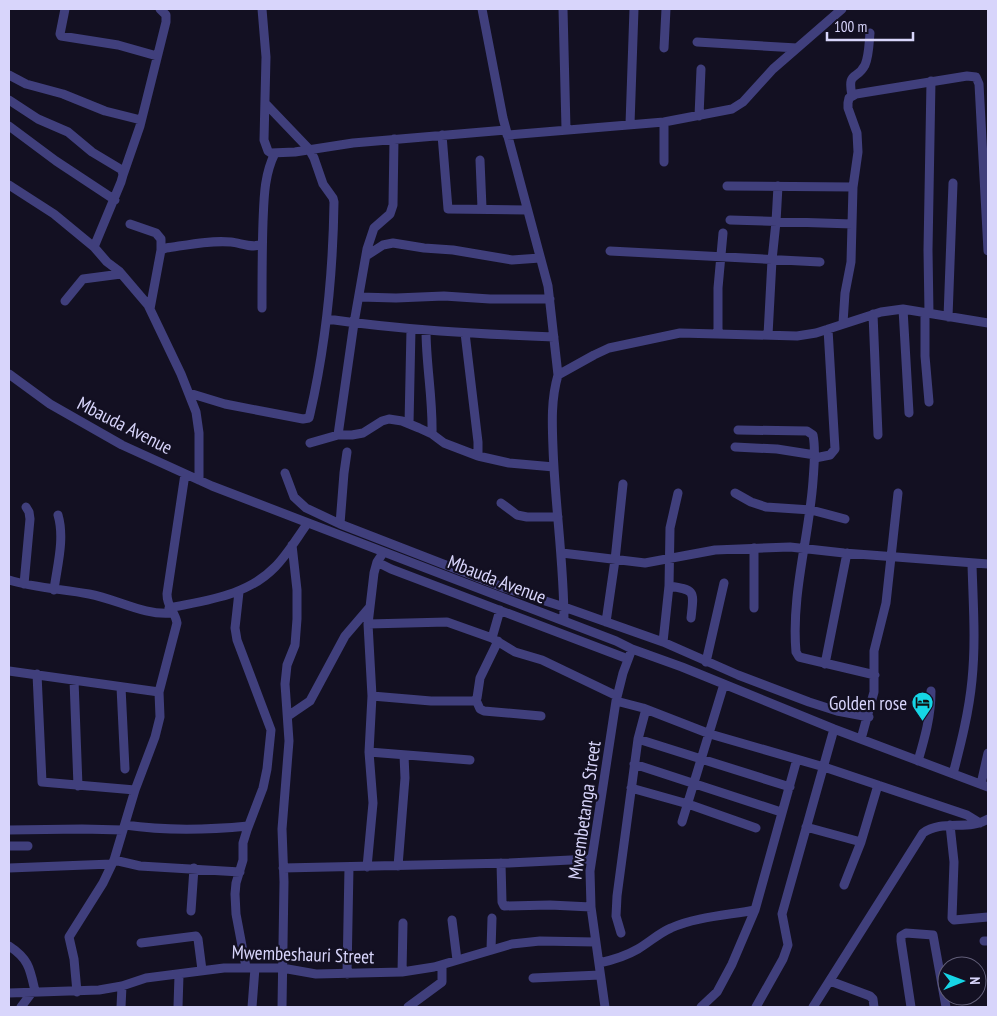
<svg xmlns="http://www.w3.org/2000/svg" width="997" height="1016" viewBox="0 0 997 1016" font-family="'PT Sans Narrow',sans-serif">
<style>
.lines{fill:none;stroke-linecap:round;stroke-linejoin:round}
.minor{stroke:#403f7c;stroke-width:9}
.labels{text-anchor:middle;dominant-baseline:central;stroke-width:4.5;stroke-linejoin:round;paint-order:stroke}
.street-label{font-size:19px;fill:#d8d5fb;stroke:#131022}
.poi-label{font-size:19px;fill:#d8d5fb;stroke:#131022;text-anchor:end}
</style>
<rect width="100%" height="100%" fill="#131022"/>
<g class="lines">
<!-- minor -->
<path class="minor" d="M65,9L60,34L61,36L118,45L157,56
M262,9L266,57L264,140L268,151L271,153L295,152L353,143L506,130
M482,9L503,118L548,286L558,375
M563,9L566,129
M697,42L797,48
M664,48L666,9
M9,75L26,84L63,94L105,111L141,120
M852,96C847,70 857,81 865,65C869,56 869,43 870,33
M9,100L38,119L68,132L92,152L122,170L123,175L121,182L94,247
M699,116L701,69
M664,122V162
M630,124L634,9
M9,126L56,161L115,200
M442,135L448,209L526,210
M507,135L664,122L732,109L743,102L773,69L842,9
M480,160L482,208
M123,175L140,126L166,22V15L160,9
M9,185L54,214L94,247L107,262L119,271L148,305L181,374L196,412L199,433V480
M727,186L853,187
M730,220L852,224
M130,224L156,233L161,239V250L150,309
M161,250L166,248C187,245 210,240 231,242C241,243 253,249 262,244
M610,251L820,262
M366,256L383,245L393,243L424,248L453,250L512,260L540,258
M359,297L396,298L444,296L490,299H550
M65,301L83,279L121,274
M262,308C262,279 262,251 263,222C264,198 264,175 275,153
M903,309L909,413
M925,312V356L929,402
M929,313L928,250L931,81
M873,314L878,435
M948,317L953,183
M327,319C402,330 478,334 554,337
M843,323L845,293L851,262L853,187L858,152L857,133L848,108V103L849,98L856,94L967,76L976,77L979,84L988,251
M426,330C426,365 433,399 432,434
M465,333L478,442V456
M718,333V288L723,233
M768,335L772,260L776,222L778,186
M9,374L50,404L122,445L212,486L616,641L632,649L682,667L834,729L988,787
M189,393L225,404L303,419L309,418L310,414C326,344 333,273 334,202L333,198L323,184L314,158L309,149L265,103
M409,424L411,329
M738,430L807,431L813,435C816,450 814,466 813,481C809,538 791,594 796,652L799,657L875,675
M338,435L354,323L367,249L374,228L390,214L393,205L394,139
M310,443L338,435H352L363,433L382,421L389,419L402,421L419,428L432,434L444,443L478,456L509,463L554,467
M735,447L777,449L815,455
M815,458L830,455L835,449L828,329
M285,473L294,497L306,508L340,524L505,588L564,607L663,642L738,675L809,702L837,711L869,717
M735,493L751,502L766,507L811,510L845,519
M501,503L517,515L527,517H558
M340,524L344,473L347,452
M754,548V608
M562,553L645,563L715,550L790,547L844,553L988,564
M377,562L391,569L628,659
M9,580C35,588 62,589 89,594C117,599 144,616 172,613
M24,584L30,519L29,512L26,507
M669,586C696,590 694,591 691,618
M54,590C57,566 65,539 58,515
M239,592L235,628L237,640L271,730L267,769L263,788L247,830L243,843V860L236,883L235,894L236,914L246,967
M169,608C207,600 247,596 275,567C287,555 297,538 307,524
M564,621C564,563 555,506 553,448C552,423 551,399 558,375L594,355L609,348L680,333L797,336L816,333L881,312L903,309L988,323
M606,622L615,560L623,484
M368,624L447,622L492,638L515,652L542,660L617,696
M492,638L500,610
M663,642L669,586L670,528L678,493
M706,662L724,583
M825,664L847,553
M9,671L159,692
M37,674L42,782L135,790
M74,680L78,786
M121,687L125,769
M372,696L431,701H474L477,698L480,678L498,641
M476,700L480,709L484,711L541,716
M616,701L643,708L710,734L824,767L967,815L980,823
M288,716L310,701L345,636L369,608
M638,739L790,787
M861,739L874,692V651L886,603L898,493
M369,752L470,760
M918,761C925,737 931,716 931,691
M634,764L781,812
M953,774C961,743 969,712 972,680C976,641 973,602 972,564
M981,784L988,753
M631,788L688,804L756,828
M682,822L724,684
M125,825C166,831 207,830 248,826
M950,825L954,862L952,918L954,920L988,917
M806,827L861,842
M9,830L82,829L123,830
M9,846H28
M114,860L140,866L240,872
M501,863L502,902L504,906L550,905L591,907
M398,866L405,778L404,755
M367,867L373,803L369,752L372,696L368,624L374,573L377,562L383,553
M9,868L112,864
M283,868L509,863L591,859
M844,885L861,842L878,785
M191,911L194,868
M452,920L457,960
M621,933L616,916L617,896L638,739L646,709
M984,941H988
M141,943L196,936L198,939L202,970
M9,946C29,959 30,969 35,991
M491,950L492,918
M599,963C613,960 626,956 638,949C650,942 659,933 671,928C695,917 729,915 755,910
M402,972L403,923
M347,974L349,867
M533,978L600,975
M830,981L870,996L873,999L874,1007
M77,992L74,959L69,937L103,883L114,860L135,790L155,737L160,717L159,692L177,623C175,611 167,608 167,594L185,474
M9,993L99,990L122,986L146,978L224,968H282L316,974L402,972L434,967L512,944L540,941L595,942
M21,1007L33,991
M121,1007L122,986
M178,1007L179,975
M252,1007L255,968
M282,1007L284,882L282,829L289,741L285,684L287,665L295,645L297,619V590L292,545
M408,1007L442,982V965
M605,1007L591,907L590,871L616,701L623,673L632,649
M701,1007L717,992L732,964L755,910L797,759
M756,1007L783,959L788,945L782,914L834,729
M813,1007L923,833C942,819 969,831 988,819
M911,1007L901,941V936L906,933L933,935L946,1007"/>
</g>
<!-- icons -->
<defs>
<symbol id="hotel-pin" viewBox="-11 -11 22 30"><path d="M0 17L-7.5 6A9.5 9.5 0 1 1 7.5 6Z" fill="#16d5e6" stroke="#131022"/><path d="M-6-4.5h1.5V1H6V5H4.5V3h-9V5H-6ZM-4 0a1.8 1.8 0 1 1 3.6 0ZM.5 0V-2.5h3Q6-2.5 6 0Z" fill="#111"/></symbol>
</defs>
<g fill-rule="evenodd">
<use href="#hotel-pin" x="910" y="690" width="25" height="34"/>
</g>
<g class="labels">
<!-- street labels -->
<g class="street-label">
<text transform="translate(125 425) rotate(27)">Mbauda Avenue</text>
<text transform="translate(497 579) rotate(21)">Mbauda Avenue</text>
<text transform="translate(584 810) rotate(-82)">Mwembetanga Street</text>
<text transform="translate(303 954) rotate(2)">Mwembeshauri Street</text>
</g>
<!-- poi labels -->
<g class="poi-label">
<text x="907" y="703">Golden rose</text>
</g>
</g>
<!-- border -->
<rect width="997" height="1016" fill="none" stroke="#d8d5fb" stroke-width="20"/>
<!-- north arrow -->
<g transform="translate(962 981) rotate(89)"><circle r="24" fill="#131022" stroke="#625f79"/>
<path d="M0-4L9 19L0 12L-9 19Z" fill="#16d5e6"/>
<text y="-8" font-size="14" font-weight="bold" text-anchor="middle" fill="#d8d5fb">N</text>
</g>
<!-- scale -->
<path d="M827 32v8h86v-8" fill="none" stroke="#d8d5fb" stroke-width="2.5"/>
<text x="834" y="32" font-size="15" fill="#d8d5fb" stroke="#131022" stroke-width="4" paint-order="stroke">100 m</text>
</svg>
